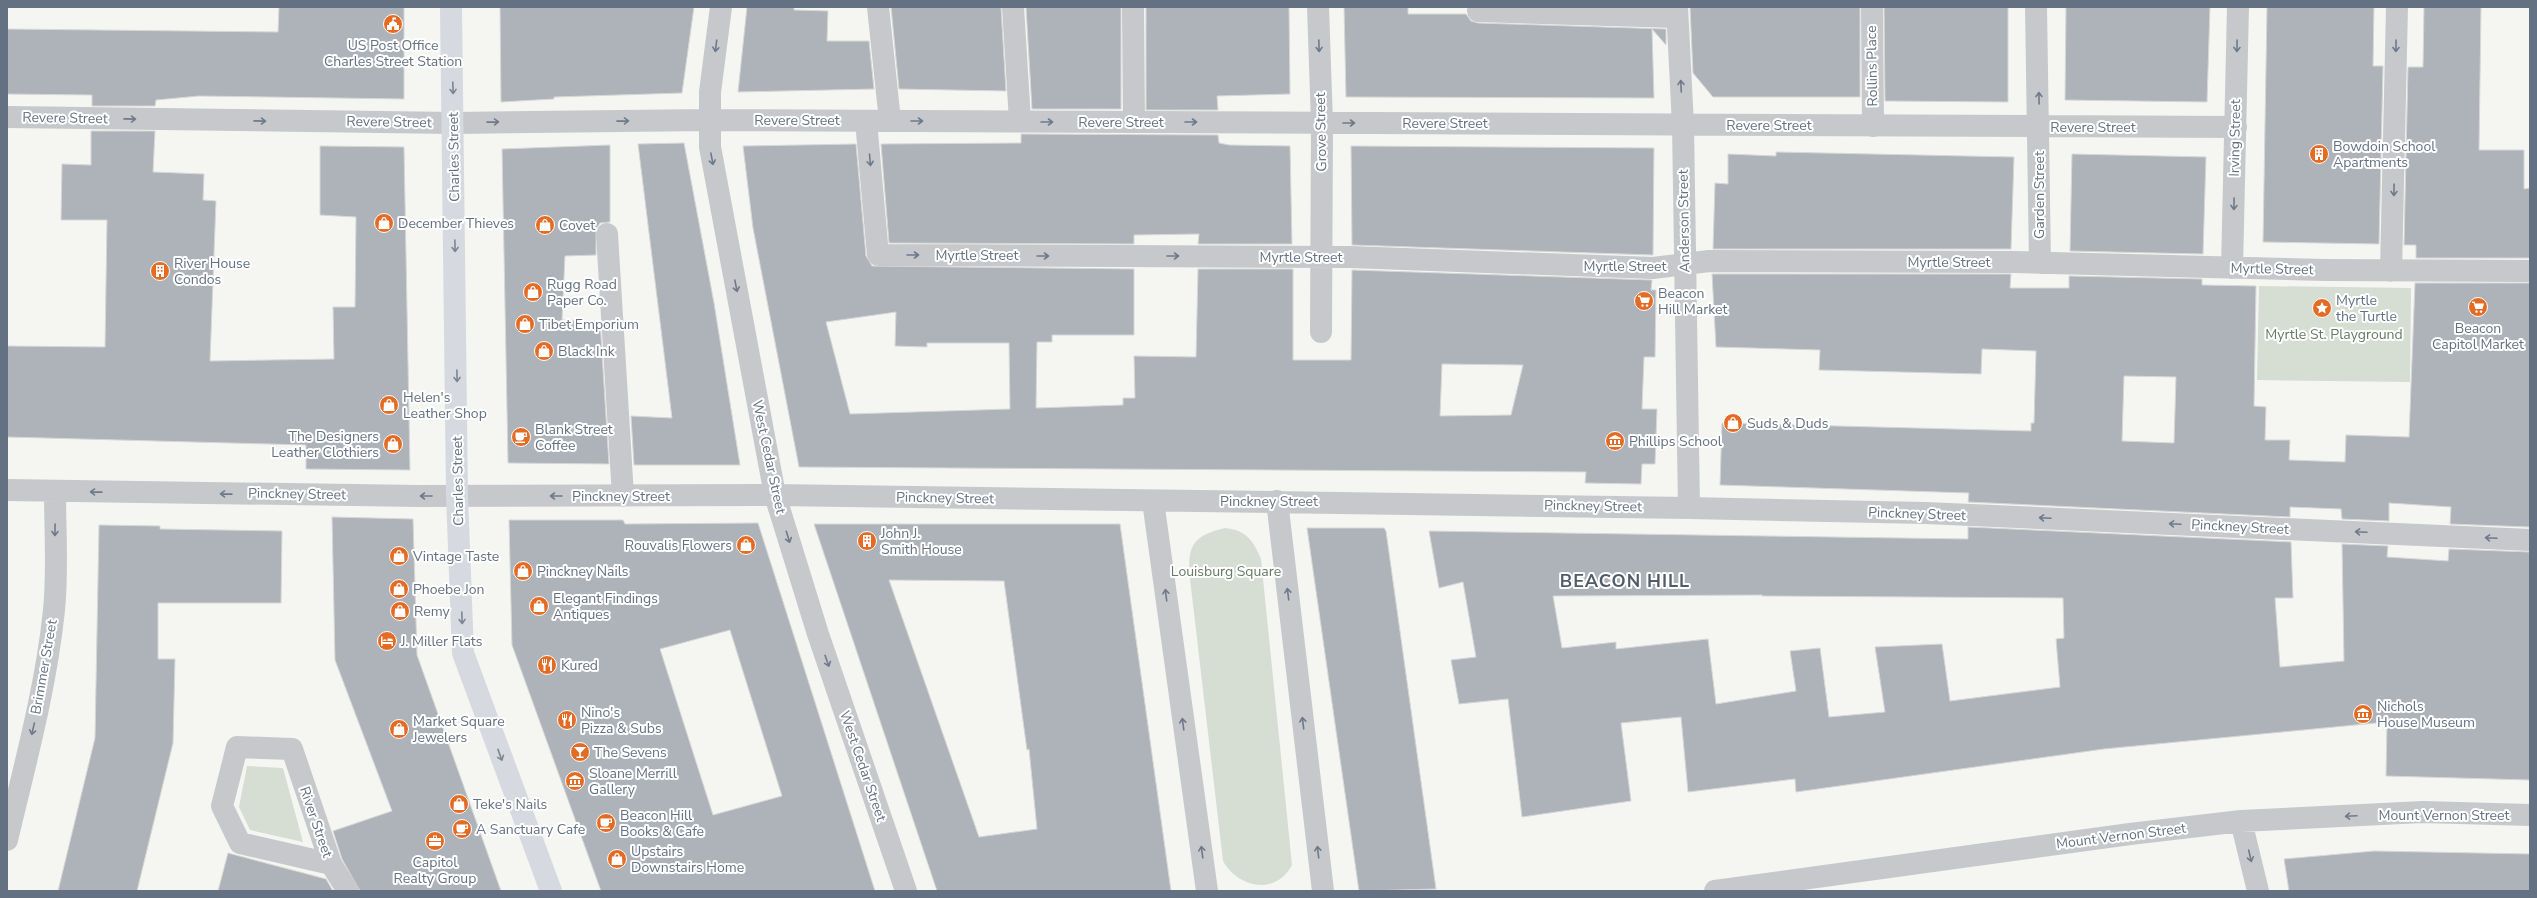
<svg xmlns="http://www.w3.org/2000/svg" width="2537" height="898" viewBox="0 0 2537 898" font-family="'Nunito Sans',sans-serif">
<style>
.green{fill:#d6ddd3}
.building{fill:#aeb3ba;stroke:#d7d7d5;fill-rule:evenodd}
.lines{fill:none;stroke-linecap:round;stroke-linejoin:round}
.pedestrian{stroke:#c6c8cc;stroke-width:22}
.minor{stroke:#c6c8cc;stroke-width:22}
.primary{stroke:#d6d9df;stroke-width:22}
.oneway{stroke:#6e7a8a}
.oneway2{stroke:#7b8695}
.labels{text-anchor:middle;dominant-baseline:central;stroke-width:4;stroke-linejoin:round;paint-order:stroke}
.poi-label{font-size:14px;fill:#647183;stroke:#fff;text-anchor:start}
.street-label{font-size:14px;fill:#647183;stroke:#fff}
.park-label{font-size:14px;fill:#657a63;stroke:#fff}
.district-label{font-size:18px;font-weight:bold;letter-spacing:1px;fill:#525c68;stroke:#fff}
</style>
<rect width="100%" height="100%" fill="#f5f6f2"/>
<!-- green -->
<path class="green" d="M2259,286L2411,288L2410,382L2257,380Z
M1225,528C1246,530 1253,540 1261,559L1292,865C1276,896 1238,888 1223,861L1190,579C1187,546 1192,536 1225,528Z
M247,766L283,768L303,842L250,830L239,807Z"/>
<!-- building -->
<path class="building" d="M279,7H404V99L199,96L156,100L155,106H92V95L7,94V29L278,32Z
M500,7H694L682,93L554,97V99L501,102Z
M747,7H794V10L828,11L827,41H869L874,89L738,92Z
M891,7H1001L1006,91L899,89Z
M1026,7H1121V109H1032Z
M1146,7H1289L1290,94L1217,96L1218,110H1146Z
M1344,7H1408V14H1466L1471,21L1478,23L1666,29V45L1652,29L1654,98L1346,97Z
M1690,7H1860V97H1713L1693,73Z
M1884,7H2008V102L1885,101Z
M2066,7H2210L2207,102L2065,100Z
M2267,7H2374L2373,66H2383L2379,244L2263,242Z
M2424,7H2481L2479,150H2524V189L2530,188V258H2416V245H2404L2408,67H2423Z
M91,131H155L153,172L204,174L203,200L216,201L210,361L334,359L333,307H355L356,217L320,215V146L404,147L410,470L306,469V445L7,437V346L105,347L107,220H61L62,164L91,165Z
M1021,134L1218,135L1219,143L1229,145L1290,146L1292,244H1198L1199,234L1134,235V244L889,243L881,144L1021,143Z
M684,143L714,303L740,465H634L631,416L672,418L638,144Z
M856,144L866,256L872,266L1134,269V335H1052V342H1037L1036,408L1123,405V398H1135L1134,356L1196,357L1198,269H1293V360H1351L1352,270L1652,280L1651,290H1656L1655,357H1644L1642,409H1657L1655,464H1642L1641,484L1585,483L1586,472L799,467L753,228L743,146ZM896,312L895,346L927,347V343H1009L1010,409L850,414L826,322ZM1442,364L1523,365L1511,415L1440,416Z
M610,145V222L600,223L596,229V255L565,256L562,320L600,321L609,464L508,463L502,149Z
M1351,146L1654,148L1653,255L1352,245Z
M1776,152L2014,157L2011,249H1713L1715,183L1728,184V154L1776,156Z
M2072,154L2206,157L2203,254L2070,251Z
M1712,274H2011L2010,288H2069V276L2202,279V285L2256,286L2254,406L2266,407L2265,440H2290L2289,460L2345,462L2346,435L2409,437L2415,283H2530V527L2450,524L2451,507L2389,503V521L2342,519L2341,509L2290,507V517L1968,502L1969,493L1720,485L1722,423L2031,431V423H2034L2036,351L1982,349L1981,374L1819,370L1820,350L1716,347ZM2124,376L2176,377L2174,443L2122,441Z
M332,517L413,519L417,655L501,891H360L342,859L333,831L392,811L335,660Z
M509,520H623L625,524L758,523L875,891H601L512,645ZM730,630L782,796L713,815L660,649Z
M814,524H1120L1171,891H937ZM889,580L1004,581L1027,750L1029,749L1037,829L979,837Z
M99,525L160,526V529L282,531L281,603H158V659H175L173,743L137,891H58L95,738Z
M1968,527L2291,542L2293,598H2275L2280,667L2344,661L2342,544L2388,546L2387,557L2448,561L2449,549L2530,552V780L2386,776L2387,722L2104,749L1796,792L1795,779L1688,792L1681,717L1621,723L1631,801L1522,817L1508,699L1459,704L1451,660L1476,657L1463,582L1439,588L1429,531L1968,539ZM1762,595V596L2063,598L2064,638L2056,639L2060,687L1950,701L1942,644L1875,647L1885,712L1829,717L1820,648L1790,651L1796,691L1716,704L1708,639L1616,649V642L1562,648L1553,596Z
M1307,528H1384L1386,531L1436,889L1359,891Z
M2374,851L2530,854V891H2289L2284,859Z
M228,853L326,879L333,891H218Z"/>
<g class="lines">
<!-- pedestrian -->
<path class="pedestrian" d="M878,7L890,121
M1013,7L1020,121
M1133,7L1134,122
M1872,7L1873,126
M1478,11L1677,17"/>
<!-- minor -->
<path class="minor" d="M721,7L710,92V147L775,495L818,634L906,891
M1318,7L1322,123L1321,332
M1677,7L1683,125L1689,508
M2036,7L2040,263
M7,117L454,123L710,120L2236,127
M866,121L878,255L1350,257L1653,268L1709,261L2014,262L2325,270L2530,271
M607,234L623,496
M2232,268L2238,7
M2391,271L2397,7
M7,490L419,496L775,495L1689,508L1926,513L2530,540
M1153,501L1207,891
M1277,501L1323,891
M2241,821L2258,891
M7,840C25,764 46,688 54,610C58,571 55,530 55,491
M331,864L240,843L222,806L237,747L292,749L331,864L348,891
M1715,891L2130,834L2241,821L2423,812L2530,815"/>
<!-- primary -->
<path class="primary" d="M451,7L457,496L463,653L551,891"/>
</g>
<!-- one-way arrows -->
<defs><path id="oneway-shaft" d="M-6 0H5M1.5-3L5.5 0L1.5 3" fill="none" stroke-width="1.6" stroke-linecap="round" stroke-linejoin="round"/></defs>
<g class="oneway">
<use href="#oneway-shaft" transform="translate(716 46) rotate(97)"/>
<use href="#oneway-shaft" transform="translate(1319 46) rotate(88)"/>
<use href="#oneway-shaft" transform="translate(2237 46) rotate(91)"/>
<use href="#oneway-shaft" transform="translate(2396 46) rotate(91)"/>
<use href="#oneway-shaft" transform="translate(1681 86) rotate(-93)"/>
<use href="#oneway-shaft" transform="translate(2039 98) rotate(-91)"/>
<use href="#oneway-shaft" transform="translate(130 119) rotate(1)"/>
<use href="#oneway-shaft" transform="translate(260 121) rotate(1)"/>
<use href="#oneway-shaft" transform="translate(623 121) rotate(-1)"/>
<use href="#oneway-shaft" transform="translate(917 121)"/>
<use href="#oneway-shaft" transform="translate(493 122) rotate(-1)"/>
<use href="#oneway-shaft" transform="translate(1047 122)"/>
<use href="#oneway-shaft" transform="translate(1191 122)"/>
<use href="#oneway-shaft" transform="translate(1349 123)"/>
<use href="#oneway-shaft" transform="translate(712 159) rotate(79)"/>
<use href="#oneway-shaft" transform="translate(870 160) rotate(85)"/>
<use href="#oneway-shaft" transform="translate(2394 190) rotate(91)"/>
<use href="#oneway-shaft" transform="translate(2234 204) rotate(91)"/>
<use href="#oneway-shaft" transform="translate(913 255)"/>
<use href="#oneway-shaft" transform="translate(1043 256)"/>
<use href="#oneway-shaft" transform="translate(1173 256)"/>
<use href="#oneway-shaft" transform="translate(736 286) rotate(79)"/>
<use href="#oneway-shaft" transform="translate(96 492) rotate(-179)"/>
<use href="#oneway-shaft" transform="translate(226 494) rotate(-179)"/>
<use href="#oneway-shaft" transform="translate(426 496) rotate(-180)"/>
<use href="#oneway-shaft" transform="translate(556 496) rotate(180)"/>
<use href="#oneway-shaft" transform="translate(2045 518) rotate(-177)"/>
<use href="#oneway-shaft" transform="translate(2175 524) rotate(-177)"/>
<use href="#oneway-shaft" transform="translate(55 530) rotate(91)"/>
<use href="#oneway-shaft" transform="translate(2361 532) rotate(-177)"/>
<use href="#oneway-shaft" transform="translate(788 537) rotate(73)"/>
<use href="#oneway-shaft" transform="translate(2491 538) rotate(-177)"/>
<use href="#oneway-shaft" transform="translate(1288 594) rotate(-97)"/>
<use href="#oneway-shaft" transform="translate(1166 595) rotate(-97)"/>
<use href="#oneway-shaft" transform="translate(827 661) rotate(71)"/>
<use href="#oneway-shaft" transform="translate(1303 723) rotate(-97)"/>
<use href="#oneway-shaft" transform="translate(1183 724) rotate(-98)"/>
<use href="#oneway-shaft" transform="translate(33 729) rotate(103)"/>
<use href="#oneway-shaft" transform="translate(2351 816) rotate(177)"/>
<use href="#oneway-shaft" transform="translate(1202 852) rotate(-98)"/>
<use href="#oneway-shaft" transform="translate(1318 852) rotate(-97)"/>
<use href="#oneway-shaft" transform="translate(2250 856) rotate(77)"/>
</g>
<g class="oneway2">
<use href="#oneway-shaft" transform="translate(453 88) rotate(88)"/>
<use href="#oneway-shaft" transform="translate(455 246) rotate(89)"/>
<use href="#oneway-shaft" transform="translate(457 376) rotate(89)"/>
<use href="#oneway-shaft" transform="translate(462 618) rotate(88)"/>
<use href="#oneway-shaft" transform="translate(500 755) rotate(70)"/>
</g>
<!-- icons -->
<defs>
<symbol id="civic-disc" viewBox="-11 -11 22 22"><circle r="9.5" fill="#e46b24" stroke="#fff"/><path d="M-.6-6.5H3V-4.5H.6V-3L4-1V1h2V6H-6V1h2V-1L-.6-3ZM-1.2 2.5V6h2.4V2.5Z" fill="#fff"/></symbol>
<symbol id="building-disc" viewBox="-11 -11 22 22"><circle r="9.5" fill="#e46b24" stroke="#fff"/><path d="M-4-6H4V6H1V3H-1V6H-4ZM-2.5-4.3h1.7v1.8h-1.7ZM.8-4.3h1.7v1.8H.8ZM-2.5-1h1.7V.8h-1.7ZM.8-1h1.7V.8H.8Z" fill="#fff"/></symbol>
<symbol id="shop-disc" viewBox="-11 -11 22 22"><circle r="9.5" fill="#e46b24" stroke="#fff"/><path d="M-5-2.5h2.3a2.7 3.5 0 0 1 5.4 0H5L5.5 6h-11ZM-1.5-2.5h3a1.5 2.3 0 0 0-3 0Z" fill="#fff"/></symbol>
<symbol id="supermarket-disc" viewBox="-11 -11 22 22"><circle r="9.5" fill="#e46b24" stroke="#fff"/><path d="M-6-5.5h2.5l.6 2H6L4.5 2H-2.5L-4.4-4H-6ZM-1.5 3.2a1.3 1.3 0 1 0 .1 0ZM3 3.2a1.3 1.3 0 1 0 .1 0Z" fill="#fff"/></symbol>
<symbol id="sight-disc" viewBox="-11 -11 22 22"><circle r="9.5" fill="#e46b24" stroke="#fff"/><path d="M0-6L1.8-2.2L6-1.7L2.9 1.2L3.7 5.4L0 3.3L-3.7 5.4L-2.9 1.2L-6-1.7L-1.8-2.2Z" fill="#fff"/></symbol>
<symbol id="cafe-disc" viewBox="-11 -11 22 22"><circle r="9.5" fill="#e46b24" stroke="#fff"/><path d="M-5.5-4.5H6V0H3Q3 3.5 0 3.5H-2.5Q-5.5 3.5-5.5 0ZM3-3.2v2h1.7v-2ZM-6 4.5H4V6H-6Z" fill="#fff"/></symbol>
<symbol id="museum-disc" viewBox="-11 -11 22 22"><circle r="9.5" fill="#e46b24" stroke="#fff"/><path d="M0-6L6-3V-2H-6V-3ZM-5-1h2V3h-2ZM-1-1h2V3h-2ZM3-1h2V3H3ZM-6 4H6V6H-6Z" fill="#fff"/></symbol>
<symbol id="hotel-disc" viewBox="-11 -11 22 22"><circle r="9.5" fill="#e46b24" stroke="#fff"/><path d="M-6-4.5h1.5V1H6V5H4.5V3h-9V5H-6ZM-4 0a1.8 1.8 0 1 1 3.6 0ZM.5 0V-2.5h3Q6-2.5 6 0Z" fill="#fff"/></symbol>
<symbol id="restaurant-disc" viewBox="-11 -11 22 22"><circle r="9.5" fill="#e46b24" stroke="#fff"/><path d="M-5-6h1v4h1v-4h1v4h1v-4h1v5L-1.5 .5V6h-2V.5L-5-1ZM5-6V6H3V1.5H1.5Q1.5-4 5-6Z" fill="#fff"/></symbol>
<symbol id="bar-disc" viewBox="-11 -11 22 22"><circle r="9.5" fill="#e46b24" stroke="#fff"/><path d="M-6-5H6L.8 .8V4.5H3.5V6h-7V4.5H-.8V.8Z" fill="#fff"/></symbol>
<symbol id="office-disc" viewBox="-11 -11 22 22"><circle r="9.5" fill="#e46b24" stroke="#fff"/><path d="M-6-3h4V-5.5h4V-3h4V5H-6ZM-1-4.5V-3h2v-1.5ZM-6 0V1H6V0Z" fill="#fff"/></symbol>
</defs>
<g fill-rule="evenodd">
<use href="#civic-disc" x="382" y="13" width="22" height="22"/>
<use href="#building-disc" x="2308" y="143" width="22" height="22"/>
<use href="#shop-disc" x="373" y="212" width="22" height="22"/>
<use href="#shop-disc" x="534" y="214" width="22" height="22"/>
<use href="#building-disc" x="149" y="260" width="22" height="22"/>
<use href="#shop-disc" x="522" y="281" width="22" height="22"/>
<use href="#supermarket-disc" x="1633" y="290" width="22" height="22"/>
<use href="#supermarket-disc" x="2467" y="296" width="22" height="22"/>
<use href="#sight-disc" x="2311" y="297" width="22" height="22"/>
<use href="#shop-disc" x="514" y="313" width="22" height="22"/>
<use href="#shop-disc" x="533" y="340" width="22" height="22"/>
<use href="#shop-disc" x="378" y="394" width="22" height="22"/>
<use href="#shop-disc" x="1722" y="412" width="22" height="22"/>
<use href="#cafe-disc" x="510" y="426" width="22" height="22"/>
<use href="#museum-disc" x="1604" y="430" width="22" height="22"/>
<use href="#shop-disc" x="382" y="433" width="22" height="22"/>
<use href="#building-disc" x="856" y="530" width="22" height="22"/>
<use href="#shop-disc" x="735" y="534" width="22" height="22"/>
<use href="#shop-disc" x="388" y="545" width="22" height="22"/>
<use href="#shop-disc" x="512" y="560" width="22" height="22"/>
<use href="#shop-disc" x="388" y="578" width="22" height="22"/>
<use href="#shop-disc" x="528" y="595" width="22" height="22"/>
<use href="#shop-disc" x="389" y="600" width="22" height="22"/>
<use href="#hotel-disc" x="376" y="630" width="22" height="22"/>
<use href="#restaurant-disc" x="536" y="654" width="22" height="22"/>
<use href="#museum-disc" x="2352" y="703" width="22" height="22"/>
<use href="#restaurant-disc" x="556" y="709" width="22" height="22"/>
<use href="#shop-disc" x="388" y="718" width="22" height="22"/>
<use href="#bar-disc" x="569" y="741" width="22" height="22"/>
<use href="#museum-disc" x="564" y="770" width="22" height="22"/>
<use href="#shop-disc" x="448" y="793" width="22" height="22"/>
<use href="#cafe-disc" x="595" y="812" width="22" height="22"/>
<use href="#cafe-disc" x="451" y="818" width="22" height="22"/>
<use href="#office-disc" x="424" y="830" width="22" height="22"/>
<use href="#shop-disc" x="606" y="848" width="22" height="22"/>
</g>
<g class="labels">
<!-- poi labels -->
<g class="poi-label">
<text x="393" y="45" text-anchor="middle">US Post Office<tspan x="393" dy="16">Charles Street Station</tspan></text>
<text x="2333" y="146">Bowdoin School<tspan x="2333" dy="16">Apartments</tspan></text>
<text x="398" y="223">December Thieves</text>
<text x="559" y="225">Covet</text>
<text x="174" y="263">River House<tspan x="174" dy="16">Condos</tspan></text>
<text x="547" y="284">Rugg Road<tspan x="547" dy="16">Paper Co.</tspan></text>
<text x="1658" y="293">Beacon<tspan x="1658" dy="16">Hill Market</tspan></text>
<text x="2336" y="300">Myrtle<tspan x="2336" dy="16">the Turtle</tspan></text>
<text x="539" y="324">Tibet Emporium</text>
<text x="2478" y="328" text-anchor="middle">Beacon<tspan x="2478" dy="16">Capitol Market</tspan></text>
<text x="558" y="351">Black Ink</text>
<text x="403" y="397">Helen's<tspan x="403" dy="16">Leather Shop</tspan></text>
<text x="1747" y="423">Suds &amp; Duds</text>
<text x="535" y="429">Blank Street<tspan x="535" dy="16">Coffee</tspan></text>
<text x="379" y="436" text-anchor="end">The Designers<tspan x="379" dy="16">Leather Clothiers</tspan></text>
<text x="1629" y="441">Phillips School</text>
<text x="881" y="533">John J.<tspan x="881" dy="16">Smith House</tspan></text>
<text x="732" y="545" text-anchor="end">Rouvalis Flowers</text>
<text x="413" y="556">Vintage Taste</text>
<text x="537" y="571">Pinckney Nails</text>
<text x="413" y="589">Phoebe Jon</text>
<text x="553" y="598">Elegant Findings<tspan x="553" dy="16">Antiques</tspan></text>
<text x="414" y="611">Remy</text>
<text x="401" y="641">J. Miller Flats</text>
<text x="561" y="665">Kured</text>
<text x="2377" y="706">Nichols<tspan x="2377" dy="16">House Museum</tspan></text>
<text x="581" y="712">Nino's<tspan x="581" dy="16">Pizza &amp; Subs</tspan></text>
<text x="413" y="721">Market Square<tspan x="413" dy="16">Jewelers</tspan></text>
<text x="594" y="752">The Sevens</text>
<text x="589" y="773">Sloane Merrill<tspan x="589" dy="16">Gallery</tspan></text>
<text x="473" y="804">Teke's Nails</text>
<text x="620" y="815">Beacon Hill<tspan x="620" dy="16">Books &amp; Cafe</tspan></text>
<text x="476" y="829">A Sanctuary Cafe</text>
<text x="631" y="851">Upstairs<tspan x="631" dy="16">Downstairs Home</tspan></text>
<text x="435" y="862" text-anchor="middle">Capitol<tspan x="435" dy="16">Realty Group</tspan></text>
</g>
<!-- street labels -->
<g class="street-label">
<text transform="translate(1872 66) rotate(-91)">Rollins Place</text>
<text transform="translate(65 118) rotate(1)">Revere Street</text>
<text x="797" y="120">Revere Street</text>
<text transform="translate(389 122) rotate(1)">Revere Street</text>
<text x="1121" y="122">Revere Street</text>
<text x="1445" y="123">Revere Street</text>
<text x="1769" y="125">Revere Street</text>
<text x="2093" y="127">Revere Street</text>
<text transform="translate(1321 132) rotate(-91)">Grove Street</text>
<text transform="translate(2235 138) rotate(-89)">Irving Street</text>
<text transform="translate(454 157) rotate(-91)">Charles Street</text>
<text transform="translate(2039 195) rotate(-90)">Garden Street</text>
<text transform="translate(1684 221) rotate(-91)">Anderson Street</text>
<text x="977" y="255">Myrtle Street</text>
<text x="1301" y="257">Myrtle Street</text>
<text x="1949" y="262">Myrtle Street</text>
<text x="1625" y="266">Myrtle Street</text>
<text transform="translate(2272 269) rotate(1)">Myrtle Street</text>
<text transform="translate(769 457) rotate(78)">West Cedar Street</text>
<text transform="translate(458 481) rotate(-91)">Charles Street</text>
<text transform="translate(297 494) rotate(1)">Pinckney Street</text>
<text x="621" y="496">Pinckney Street</text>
<text transform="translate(945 498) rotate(1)">Pinckney Street</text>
<text x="1269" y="501">Pinckney Street</text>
<text transform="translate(1593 506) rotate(1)">Pinckney Street</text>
<text transform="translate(1917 514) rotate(2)">Pinckney Street</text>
<text transform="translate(2240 527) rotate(3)">Pinckney Street</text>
<text transform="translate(44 667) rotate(-80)">Brimmer Street</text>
<text transform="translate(863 766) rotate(71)">West Cedar Street</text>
<text x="2444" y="815">Mount Vernon Street</text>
<text transform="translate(316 822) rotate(71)">River Street</text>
<text transform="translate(2121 836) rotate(-7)">Mount Vernon Street</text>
</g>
<!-- park labels -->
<g class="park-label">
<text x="2334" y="334">Myrtle St. Playground</text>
<text x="1226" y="571">Louisburg Square</text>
</g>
<!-- district labels -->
<g class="district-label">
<text x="1625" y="581">BEACON HILL</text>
</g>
</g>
<!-- border -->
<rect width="2537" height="898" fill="none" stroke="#647183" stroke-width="16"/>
</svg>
